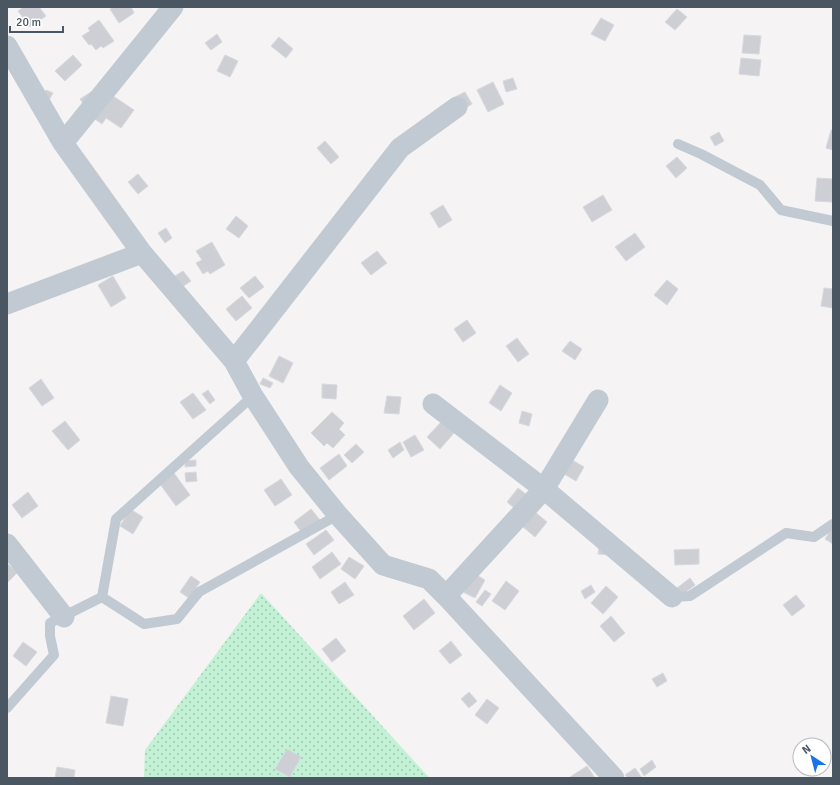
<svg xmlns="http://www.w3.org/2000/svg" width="840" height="785" viewBox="0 0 840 785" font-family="Signika,sans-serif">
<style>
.grass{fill:url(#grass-dots)}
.building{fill:#cdcfd5;stroke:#d7d9de}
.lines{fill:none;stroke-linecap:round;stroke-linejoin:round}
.lane{stroke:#c1cad2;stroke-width:10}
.street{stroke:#c1cad2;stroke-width:21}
</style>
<defs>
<pattern id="grass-dots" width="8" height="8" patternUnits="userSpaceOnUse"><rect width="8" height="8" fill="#c3f1d5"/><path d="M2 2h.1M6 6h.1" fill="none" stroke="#a0c6b0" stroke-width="1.8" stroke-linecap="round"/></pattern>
</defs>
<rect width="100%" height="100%" fill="#f5f3f3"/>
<!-- grass -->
<path class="grass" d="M261,593L424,772L430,778H144L145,750Z"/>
<!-- building -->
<path class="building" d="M24,7H39L46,16L30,27L18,11Z
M113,7H131L134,13L119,23L110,9Z
M677,9L687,17L675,30L665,22Z
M601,18L614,25L605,41L591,34Z
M99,20L114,41L103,48L101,46L96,50L91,44L89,45L82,36L90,31L88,28Z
M217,34L222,42L211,50L205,43Z
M744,35L761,36L759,54L742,53Z
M279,37L293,49L286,58L271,46Z
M73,55L82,65L65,81L55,71Z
M225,55L238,61L230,77L217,71Z
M741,58L761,60L759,76L739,74Z
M513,78L517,89L506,92L503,81Z
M493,82L504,104L488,112L477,90Z
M46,90L53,93L49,100L42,96Z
M91,92L86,108L80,99Z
M107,92L134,110L121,128L106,118L102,124L92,117Z
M465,92L472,104L462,110L455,97Z
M831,130H833V150L826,148Z
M719,132L724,141L715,146L710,137Z
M325,141L339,157L331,164L317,148Z
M677,157L687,168L676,178L666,166Z
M138,174L148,186L138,194L128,182Z
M817,178L833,179L832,202L815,201Z
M603,195L612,210L592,222L583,207Z
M443,205L452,220L439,228L430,213Z
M236,216L248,226L239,238L226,229Z
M166,228L172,238L165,243L158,233Z
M635,233L645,247L626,261L615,247Z
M212,242L225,265L210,274L208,271L203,274L196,263L202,260L196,251Z
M377,251L387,263L371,275L361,263Z
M183,271L191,281L182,287L175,276Z
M113,276L126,298L111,307L98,285Z
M255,276L264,287L249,298L240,288Z
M667,280L678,289L667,305L654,295Z
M824,288L833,289V308L821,306Z
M242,296L252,308L236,321L226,309Z
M467,320L476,333L463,342L454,329Z
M517,338L529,354L518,362L506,346Z
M570,341L582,349L575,360L562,351Z
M279,356L293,363L283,383L269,376Z
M263,378L273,383L270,388L260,384Z
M41,379L54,398L42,406L29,388Z
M322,384L337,385L336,399L322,398Z
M500,385L512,393L501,411L489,403Z
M208,390L215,400L210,404L202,394Z
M193,393L206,410L193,419L180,402Z
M387,396L401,397L399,414L384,413Z
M522,411L532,414L529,426L519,423Z
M332,412L344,423L339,429L345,435L333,448L327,443L324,446L311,433Z
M65,421L80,440L68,450L52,431Z
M442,421L454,433L440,449L427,437Z
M415,435L424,450L411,457L403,442Z
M400,442L404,450L393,458L388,450Z
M356,444L364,452L352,463L344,455Z
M339,454L347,466L329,480L320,468Z
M567,457L584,467L576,481L559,471Z
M196,460V466L185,467V461Z
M196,472L197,481L186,482L185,473Z
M174,473L190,495L176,506L160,484Z
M281,479L292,495L275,506L264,490Z
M518,488L531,498L520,513L507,502Z
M28,492L38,506L22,518L12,505Z
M130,509L143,517L133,534L120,526Z
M311,509L320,520L302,533L294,522Z
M535,512L547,522L535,537L522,526Z
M326,530L334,540L314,555L306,544Z
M831,530L833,532V544L825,539Z
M599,548L613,555L598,554Z
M699,549V564L675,565L674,550Z
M332,552L341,564L320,579L312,567Z
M349,557L364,566L355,579L341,569Z
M7,563L17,573L7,583Z
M470,571L485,580L475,598L459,590Z
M191,576L200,582L189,598L180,592Z
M690,578L695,585L682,595L677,588Z
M506,581L519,591L505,610L492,601Z
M345,582L354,595L339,604L331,592Z
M591,585L595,592L585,599L581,591Z
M606,586L618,597L603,614L591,603Z
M485,590L491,594L482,606L476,602Z
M796,595L805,606L792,616L783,605Z
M424,599L435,613L414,630L403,616Z
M611,616L625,633L614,642L600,626Z
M336,638L346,651L332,662L322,649Z
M451,641L462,655L450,664L439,651Z
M23,642L37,652L26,666L13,656Z
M663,673L667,681L657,687L652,679Z
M469,692L477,701L469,708L461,699Z
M111,696L128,699L123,726L106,723Z
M487,699L499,708L487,724L475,715Z
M287,749L301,757L290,777L275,769Z
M652,760L656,767L644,776L640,769Z
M587,766L595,778H570V777Z
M57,767L75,770L74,778H55Z
M635,768L642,778H628L625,775Z"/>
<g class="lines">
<!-- lane -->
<path class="lane" d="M678,144L701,154L760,185L781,210L833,221
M102,597L144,624L177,619L199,592L338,515
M672,597L690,596L786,533L814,537L833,524
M7,708L54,655L50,636V623L102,597L116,519L253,396"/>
<!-- street -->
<path class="street" d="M7,46L63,143L142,253L234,361L253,396L299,467L338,515L383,565L429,579L446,596L614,778
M63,143L173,7
M7,304L142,253
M234,361L400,148L457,107
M433,404L544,489L672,597
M7,544L64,617
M446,596L544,489L598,400"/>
</g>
<!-- border -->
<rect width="840" height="785" fill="none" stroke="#4a5661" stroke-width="16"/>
<!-- north arrow -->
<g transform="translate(812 757) rotate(324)"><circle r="19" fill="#ffffff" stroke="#b7bbc0"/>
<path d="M0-3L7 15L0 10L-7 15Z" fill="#1a73e8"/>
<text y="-6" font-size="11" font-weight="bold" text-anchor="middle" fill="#4a5661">N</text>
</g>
<!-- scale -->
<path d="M10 26v6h53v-6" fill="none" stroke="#4a5661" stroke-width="2"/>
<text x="16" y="26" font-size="12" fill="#4a5661" stroke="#ffffff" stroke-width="3" paint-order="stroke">20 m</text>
</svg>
